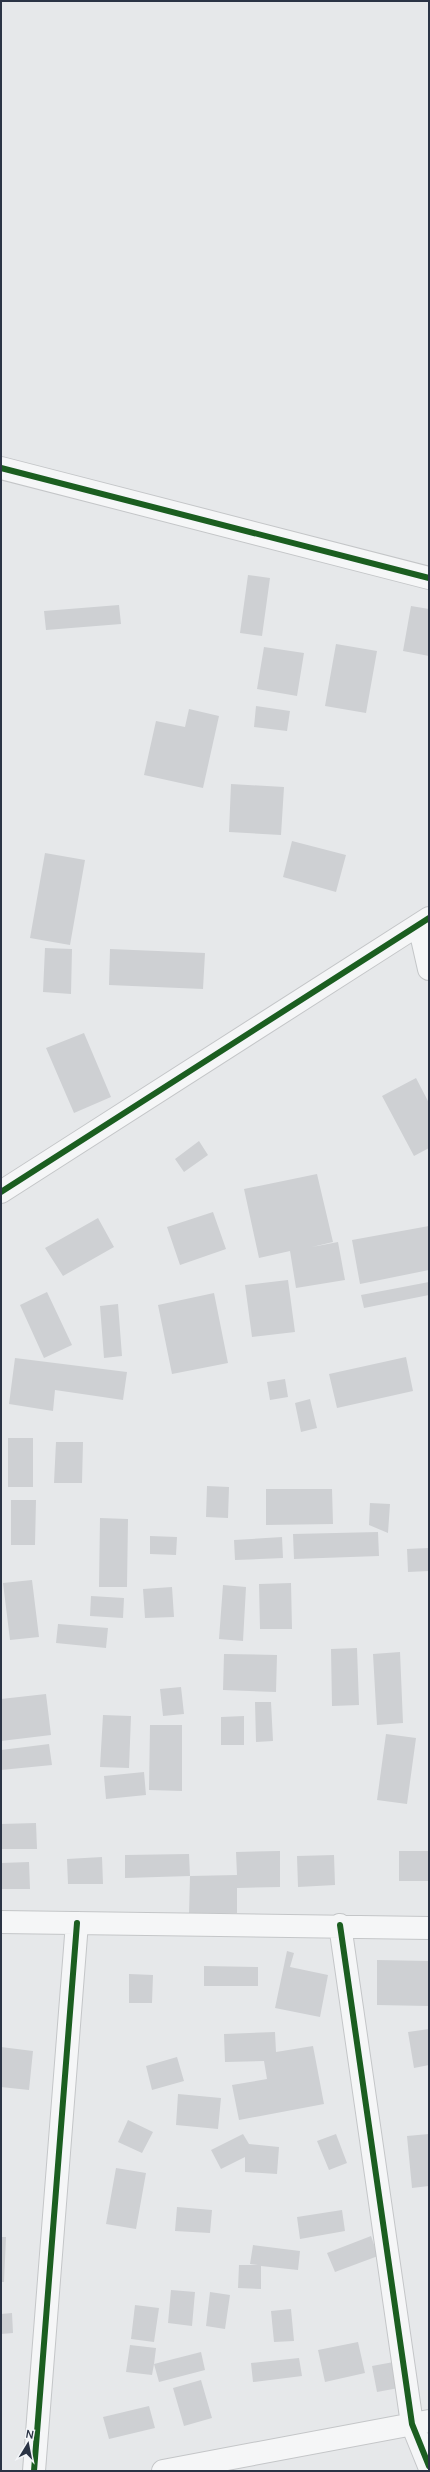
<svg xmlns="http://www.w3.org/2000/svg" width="430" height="2472" viewBox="0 0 430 2472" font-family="Manrope,sans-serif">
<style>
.building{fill:#ced0d3}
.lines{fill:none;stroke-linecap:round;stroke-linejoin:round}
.minor-casing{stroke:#c4c6c8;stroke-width:24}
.minor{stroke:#f5f6f7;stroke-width:22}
.cycleway-casing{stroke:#f4f6f9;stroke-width:8}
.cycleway{stroke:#1b5e20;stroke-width:6}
</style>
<rect width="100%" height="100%" fill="#e6e8ea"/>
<!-- building -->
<path class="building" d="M248,575L270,578L262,636L240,633Z
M119,605L121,624L46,630L44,611Z
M411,606L429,609V656L403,651Z
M336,644L377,651L366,713L325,706Z
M264,647L304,653L297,696L257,689Z
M256,706L290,711L287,731L254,727Z
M189,709L219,716L203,788L144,775L156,721L185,727Z
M231,784L284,787L281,835L229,832Z
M292,841L346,855L336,892L283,877Z
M45,853L85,860L70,945L30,938Z
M45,948L72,949L71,994L43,992Z
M110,949L205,953L203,989L109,985Z
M84,1033L111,1097L74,1113L46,1048Z
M416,1078L429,1103V1148L414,1156L382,1096Z
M199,1141L208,1155L184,1172L175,1159Z
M317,1174L333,1242L312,1247L338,1242L345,1280L296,1288L290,1251L259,1258L244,1189Z
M213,1212L226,1249L180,1265L167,1227Z
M98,1218L114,1247L63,1276L45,1248Z
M429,1226V1270L360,1284L352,1240Z
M288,1280L295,1332L252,1337L245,1285Z
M429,1282V1295L364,1308L361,1295Z
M47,1292L72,1345L44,1358L20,1305Z
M214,1293L228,1363L172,1374L158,1305Z
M118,1304L122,1356L104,1358L100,1306Z
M406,1357L413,1391L337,1408L329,1374Z
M15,1358L127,1372L123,1400L55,1390L53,1411L9,1404Z
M285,1379L288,1397L270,1400L267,1382Z
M310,1399L317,1428L301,1432L295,1403Z
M8,1438H33V1487H8Z
M56,1442H83L82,1483H54Z
M207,1486L229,1487L228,1518L206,1517Z
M266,1489H332L333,1524L266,1525Z
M11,1500H36L35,1545H11Z
M370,1503L390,1504L388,1533L369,1525Z
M100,1518L128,1519L127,1587H99Z
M378,1532L379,1556L294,1559L293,1534Z
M150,1536L177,1537L176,1555L150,1554Z
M282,1537L283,1558L235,1560L234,1540Z
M429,1548V1571L408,1572L407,1549Z
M32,1580L39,1637L10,1640L3,1583Z
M291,1583L292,1629H260L259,1584Z
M223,1585L246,1587L243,1641L219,1639Z
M172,1587L174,1617L145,1618L143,1589Z
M91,1596L124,1598L123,1618L90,1616Z
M58,1624L108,1628L106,1648L56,1643Z
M357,1648L359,1705L332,1706L331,1649Z
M400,1652L403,1723L377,1725L373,1654Z
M224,1654L277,1655L276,1692L223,1690Z
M181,1687L184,1714L163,1716L160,1689Z
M46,1694L51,1735L1,1741V1699Z
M255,1702H271L273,1741L256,1742Z
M103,1715L131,1716L129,1768L100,1767Z
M244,1716V1745H221V1717Z
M150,1725H182V1791L149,1790Z
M386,1734L416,1738L407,1804L377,1800Z
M49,1744L52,1765L1,1770V1750Z
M144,1772L146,1795L106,1799L104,1776Z
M36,1823L37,1849H1V1824Z
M280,1851V1887L237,1888V1913L189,1914L190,1876L237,1875L236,1852Z
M399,1851H429V1881H399Z
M189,1854L190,1876L125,1878V1855Z
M334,1855L335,1885L298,1887L297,1856Z
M102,1857L103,1884H68L67,1859Z
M29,1862L30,1889H1V1863Z
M287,1951L294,1953L290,1967L328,1975L320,2017L275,2008Z
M377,1960L429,1961V2006L377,2005Z
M204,1966L258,1967V1986H204Z
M129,1974L153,1975L152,2003H129Z
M429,2029V2065L414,2068L408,2032Z
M275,2032L276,2052L313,2046L324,2104L239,2120L232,2085L267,2079L264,2061L225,2062L224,2034Z
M1,2047L33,2051L29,2090L1,2087Z
M177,2057L184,2081L152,2090L146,2066Z
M178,2094L221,2098L218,2129L176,2125Z
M128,2120L153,2132L142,2153L118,2142Z
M243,2134L249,2144L279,2147L277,2174L245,2172V2157L221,2169L211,2150Z
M336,2134L347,2163L329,2170L317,2141Z
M429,2134V2186L412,2188L407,2136Z
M116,2168L146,2173L136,2229L106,2224Z
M177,2207L212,2210L210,2233L175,2231Z
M342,2210L345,2231L300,2239L297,2217Z
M371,2236L378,2256L335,2272L327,2253Z
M1,2237H6L4,2282H1Z
M253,2245L300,2251L298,2270L261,2266V2289L238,2288L239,2265H258L250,2264Z
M171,2290L195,2292L192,2326L168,2323Z
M210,2292L230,2295L225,2329L206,2326Z
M135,2305L159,2308L154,2342L131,2339Z
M291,2309L294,2341L274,2342L271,2311Z
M12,2313L13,2333L1,2334V2314Z
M358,2342L365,2373L325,2382L318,2350Z
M130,2345L156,2348L154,2364L201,2352L205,2370L159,2382L154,2364L152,2375L126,2372Z
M299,2358L302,2376L253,2382L251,2363Z
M399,2361L404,2387L377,2392L372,2366Z
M201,2380L212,2418L184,2426L173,2388Z
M149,2406L155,2428L109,2439L103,2417Z"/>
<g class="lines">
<defs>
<path id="minor" d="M1,468L429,578
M419,925L429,969
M1,1192L429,918
M1,1922L429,1928
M340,1925L412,2424L429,2466
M34,2471L77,1923
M163,2471L429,2421"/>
</defs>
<!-- minor casing -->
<use href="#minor" class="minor-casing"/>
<!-- minor -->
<use href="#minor" class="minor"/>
<defs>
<path id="cycleway" d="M1,468L429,578
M1,1192L429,918
M340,1925L412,2424L429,2466
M34,2471L77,1923"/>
</defs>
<!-- cycleway casing -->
<use href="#cycleway" class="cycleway-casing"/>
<!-- cycleway -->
<use href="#cycleway" class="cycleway"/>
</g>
<!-- border -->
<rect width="430" height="2472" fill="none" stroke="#2b3445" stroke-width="4"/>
<!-- north arrow -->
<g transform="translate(28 2444) rotate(10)" stroke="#f4f6f9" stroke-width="3" paint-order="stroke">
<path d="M0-3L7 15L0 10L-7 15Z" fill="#2b3445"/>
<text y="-6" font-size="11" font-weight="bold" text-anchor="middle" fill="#2b3445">N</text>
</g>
</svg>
